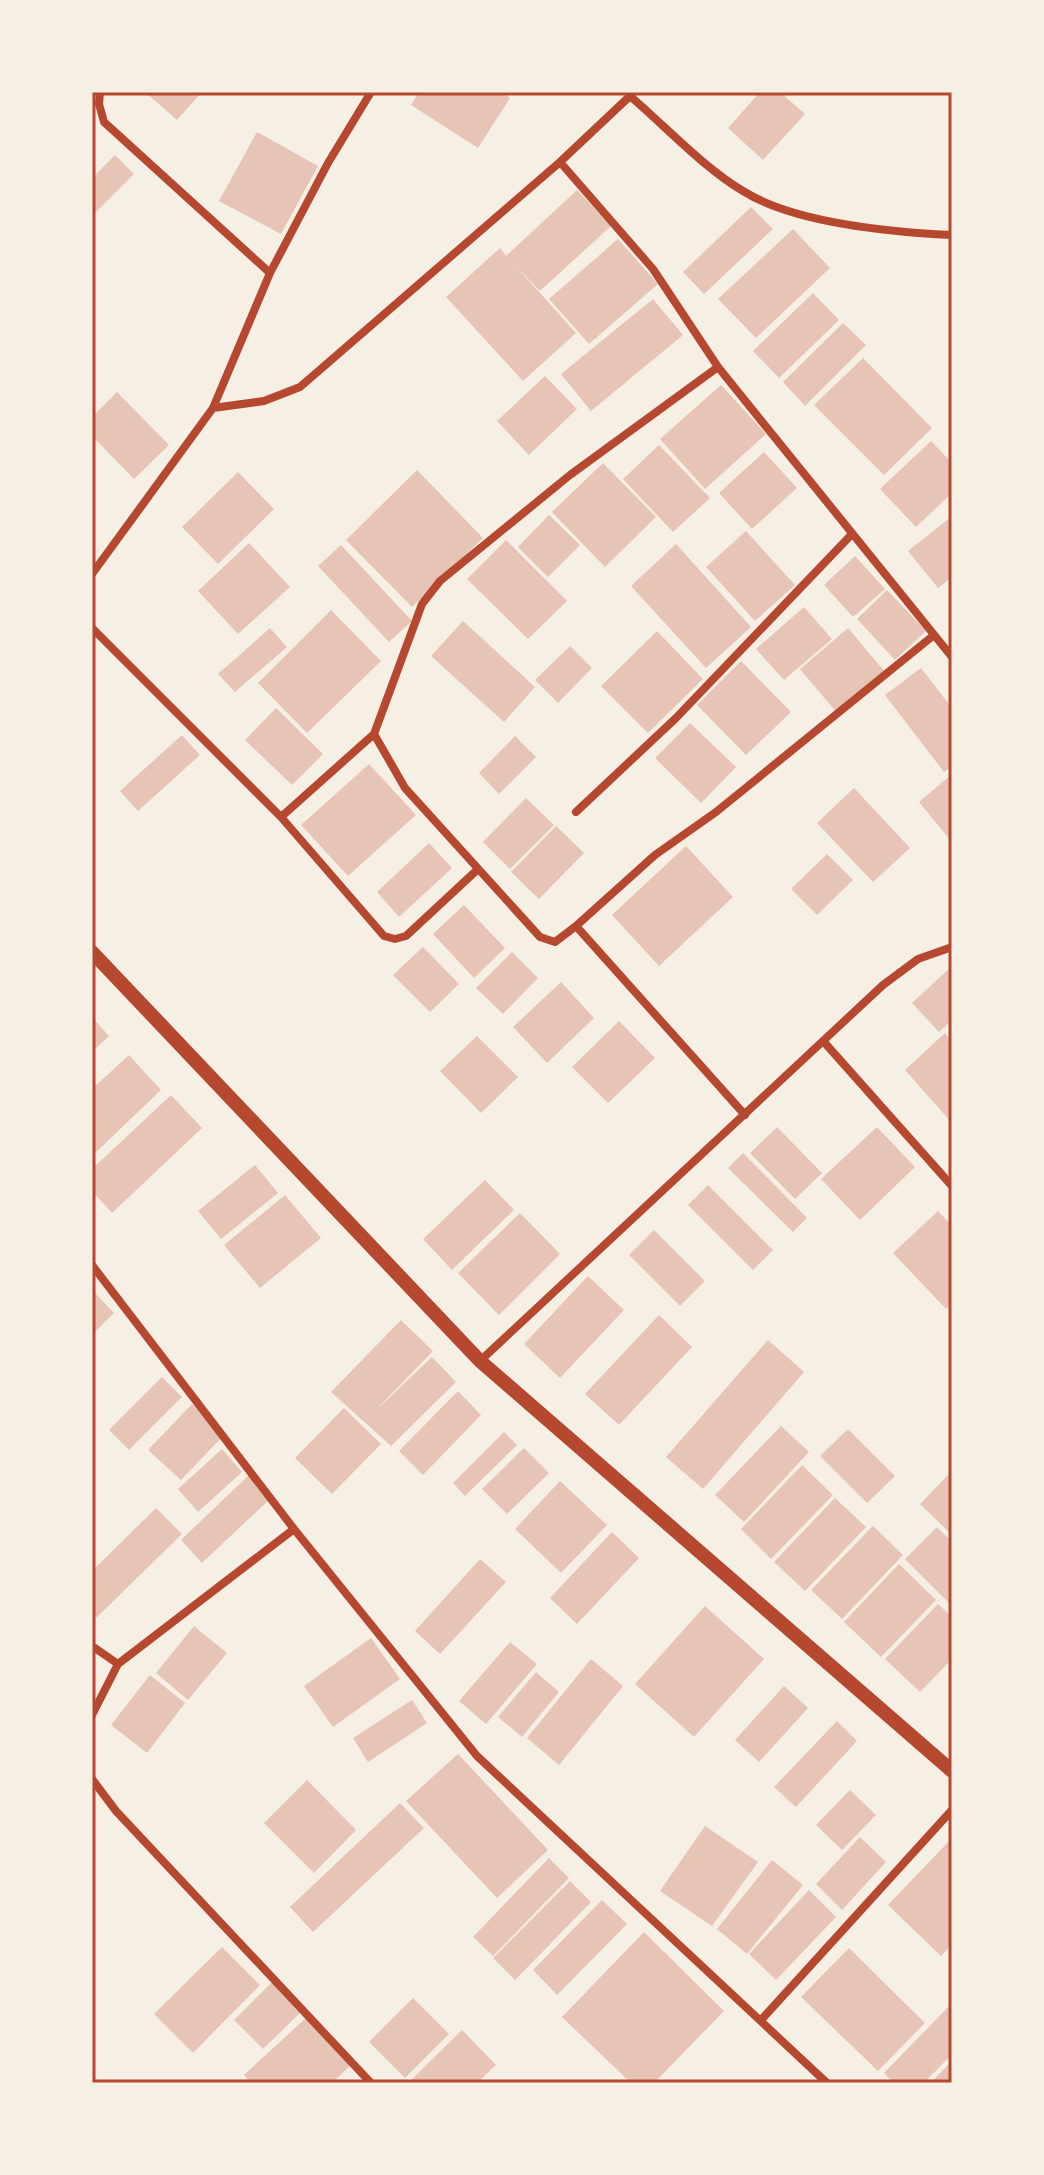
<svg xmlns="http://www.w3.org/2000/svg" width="1044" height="2175" viewBox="0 0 1044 2175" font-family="'Fira Sans',sans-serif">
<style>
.building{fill:#e6c5b7}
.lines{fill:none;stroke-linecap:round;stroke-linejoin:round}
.minor{stroke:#b5482f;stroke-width:8}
.tertiary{stroke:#b5482f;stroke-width:14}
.neatline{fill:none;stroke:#b5482f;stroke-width:3}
</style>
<rect width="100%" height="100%" fill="#f6efe4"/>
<!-- building -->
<path class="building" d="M145,92H202L177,120Z
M419,92H501L510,98L478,148L411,105Z
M760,92H780L805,114L763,160L728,128Z
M257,132L318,166L281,234L219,201Z
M115,155L134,174L92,216V178Z
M577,190L611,226L540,291L513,263L576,333L523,381L446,297L500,248L506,256Z
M751,207L773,229L704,294L683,272Z
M793,229L830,268L756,338L718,299Z
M618,239L658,284L589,344L549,299Z
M813,293L839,320L779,378L753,351Z
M653,299L683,335L591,411L561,374Z
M843,323L866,345L805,406L783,382Z
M863,358L932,428L884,475L814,405Z
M545,376L577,409L529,455L497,421Z
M721,385L766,434L705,489L660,439Z
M117,392L169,445L134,479L92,436V417Z
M931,441L952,463V493L916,527L880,489Z
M659,445L710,498L673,532L623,479Z
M764,452L797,488L752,529L719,493Z
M603,463L656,517L605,567L552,512Z
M417,470L483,538L412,607L346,540Z
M238,472L274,509L218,564L182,527Z
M549,515L580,545L548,577L518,547Z
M952,516V577L938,588L908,551Z
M746,531L795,585L755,621L706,567Z
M506,540L567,601L528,639L467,579Z
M249,543L290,587L238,634L198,591Z
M676,544L751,627L706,668L631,586Z
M341,545L412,621L389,642L318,566Z
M855,556L885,589L853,617L824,585Z
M887,590L926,631L895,660L857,619Z
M804,607L832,639L784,680L756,649Z
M331,610L381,661L307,733L258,683Z
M463,621L535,687L504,722L431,656Z
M270,628L287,647L235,692L218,674Z
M848,628L885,672L837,713L800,669Z
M657,631L703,679L648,733L601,686Z
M570,646L592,668L558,703L535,680Z
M741,661L791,712L746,755L697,705Z
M921,668L952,708V766L944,772L885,695Z
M276,708L323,754L292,785L245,740Z
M690,723L736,767L701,803L655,758Z
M182,735L200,755L138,811L120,791Z
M515,736L536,757L499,794L479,773Z
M369,764L416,815L348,876L301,825Z
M952,774V842L919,802Z
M854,788L910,848L873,882L817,823Z
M526,798L554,825L510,869L483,842Z
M556,826L584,853L539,899L511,872Z
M429,843L452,868L399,917L377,892Z
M686,846L733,897L659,966L612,915Z
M827,854L853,880L817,915L791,889Z
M464,905L505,948L474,978L433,934Z
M423,947L459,984L430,1012L393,975Z
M512,952L538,978L503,1014L476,988Z
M952,966V1020L939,1032L912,1003Z
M561,982L594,1018L547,1063L513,1027Z
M92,1017L109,1036L92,1052Z
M619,1021L655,1058L608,1103L572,1067Z
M945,1033L952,1042V1123L905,1070Z
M477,1036L518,1077L481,1113L440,1071Z
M129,1055L161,1090L92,1156V1089Z
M171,1095L202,1128L112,1213L92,1191V1169Z
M777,1127L822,1173L795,1199L750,1153Z
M877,1127L915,1167L860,1220L821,1179Z
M743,1153L807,1218L793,1232L728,1168Z
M255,1165L278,1193L221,1239L198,1211Z
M485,1180L514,1210L452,1270L423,1239Z
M708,1185L773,1250L753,1270L688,1205Z
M285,1195L321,1238L260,1288L224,1245Z
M938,1211L952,1226V1303L946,1309L893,1253Z
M520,1213L560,1254L499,1315L458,1273Z
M654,1230L705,1281L680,1306L629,1255Z
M588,1276L624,1310L560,1378L524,1344Z
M92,1290L114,1313L92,1335Z
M659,1315L692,1347L619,1425L585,1394Z
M401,1320L433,1351L372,1414L432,1357L456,1382L391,1446L331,1392Z
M768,1340L804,1372L703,1489L666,1457Z
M162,1377L182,1397L129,1450L109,1430Z
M458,1391L481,1415L423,1475L399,1451Z
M192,1404L224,1435L181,1480L148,1450Z
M344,1408L381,1444L332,1494L295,1458Z
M781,1426L809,1452L744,1522L715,1495Z
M848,1429L895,1476L867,1503L820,1456Z
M504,1432L517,1445L465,1496L453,1483Z
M524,1448L549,1473L507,1514L482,1489Z
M222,1449L242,1472L198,1512L178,1489Z
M802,1465L833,1495L771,1559L741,1529Z
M952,1471V1535L920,1504Z
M251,1473L273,1496L202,1563L181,1540Z
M560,1481L607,1525L561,1573L515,1529Z
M835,1498L866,1527L805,1591L774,1562Z
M156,1508L182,1534L96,1618L92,1614V1571Z
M873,1526L903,1555L842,1619L811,1590Z
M937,1527L952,1542V1606L905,1559Z
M612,1532L639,1558L577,1624L550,1598Z
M480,1559L506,1582L440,1654L415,1631Z
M899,1564L936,1600L881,1657L844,1622Z
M938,1604L952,1617V1659L920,1692L885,1659Z
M705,1606L764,1659L694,1737L635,1684Z
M194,1626L227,1653L188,1700L156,1673Z
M371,1638L400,1679L333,1727L304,1686Z
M510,1642L537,1664L486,1724L459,1701Z
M591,1659L623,1686L559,1765L527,1738Z
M536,1672L559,1692L522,1737L498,1717Z
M150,1675L185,1703L147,1753L111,1725Z
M784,1686L808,1708L759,1762L735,1740Z
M412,1700L427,1723L368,1762L353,1738Z
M837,1721L857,1741L796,1807L774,1787Z
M458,1754L548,1850L497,1898L406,1801Z
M307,1780L356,1830L314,1873L264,1823Z
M850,1790L876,1815L842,1850L816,1825Z
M400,1803L424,1828L313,1932L290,1907Z
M705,1826L758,1862L712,1926L660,1891Z
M860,1837L886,1862L842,1910L816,1884Z
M952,1838V1944L941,1956L888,1905Z
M549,1858L569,1878L493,1956L473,1937Z
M772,1860L803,1885L747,1954L717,1929Z
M570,1881L591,1902L515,1980L493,1958Z
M809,1890L836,1917L776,1980L749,1954Z
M602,1900L627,1924L557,1995L533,1970Z
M644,1932L724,2011L654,2083H631L562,2017Z
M222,1947L260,1985L193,2053L154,2014Z
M849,1948L925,2023L878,2071L801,1997Z
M275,1979L304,2009L263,2049L234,2020Z
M413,1998L449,2034L405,2078L369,2042Z
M952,2003V2054L924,2083H894L884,2073Z
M308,2016L352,2064L332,2083H251L244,2075Z
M462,2030L496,2065L477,2083H408Z
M952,2061V2083H930Z"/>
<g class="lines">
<!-- minor -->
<path class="minor" d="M100,92L99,104L104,122L270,273
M560,162L653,269L718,367L952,657
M718,367L570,475L440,581L422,604L374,734L405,788L540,937L555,942L576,926L745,1115
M213,408L264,401L300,387L560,162L630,96C665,126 704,168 743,191C794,223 892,232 952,235
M92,574L213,408L270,273L328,163L371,92
M92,628L281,817L384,936L395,939L406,936L477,870
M576,812L676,718L852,534
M281,817L374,734
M576,926L655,855L716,812L934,635
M824,1042L952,1186
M92,1265L294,1529L477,1756L827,2083
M480,1361L883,985L918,959L952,947
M92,1646L118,1664
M92,1715L118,1664L294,1529
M92,1779L116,1811L371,2083
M762,2019L952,1810"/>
<!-- tertiary -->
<path class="tertiary" d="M92,952L480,1361L952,1771"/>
</g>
<!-- border -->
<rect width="1044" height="2175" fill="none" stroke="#f6efe4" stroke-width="188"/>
<rect x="94" y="94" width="856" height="1987" class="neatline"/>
</svg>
